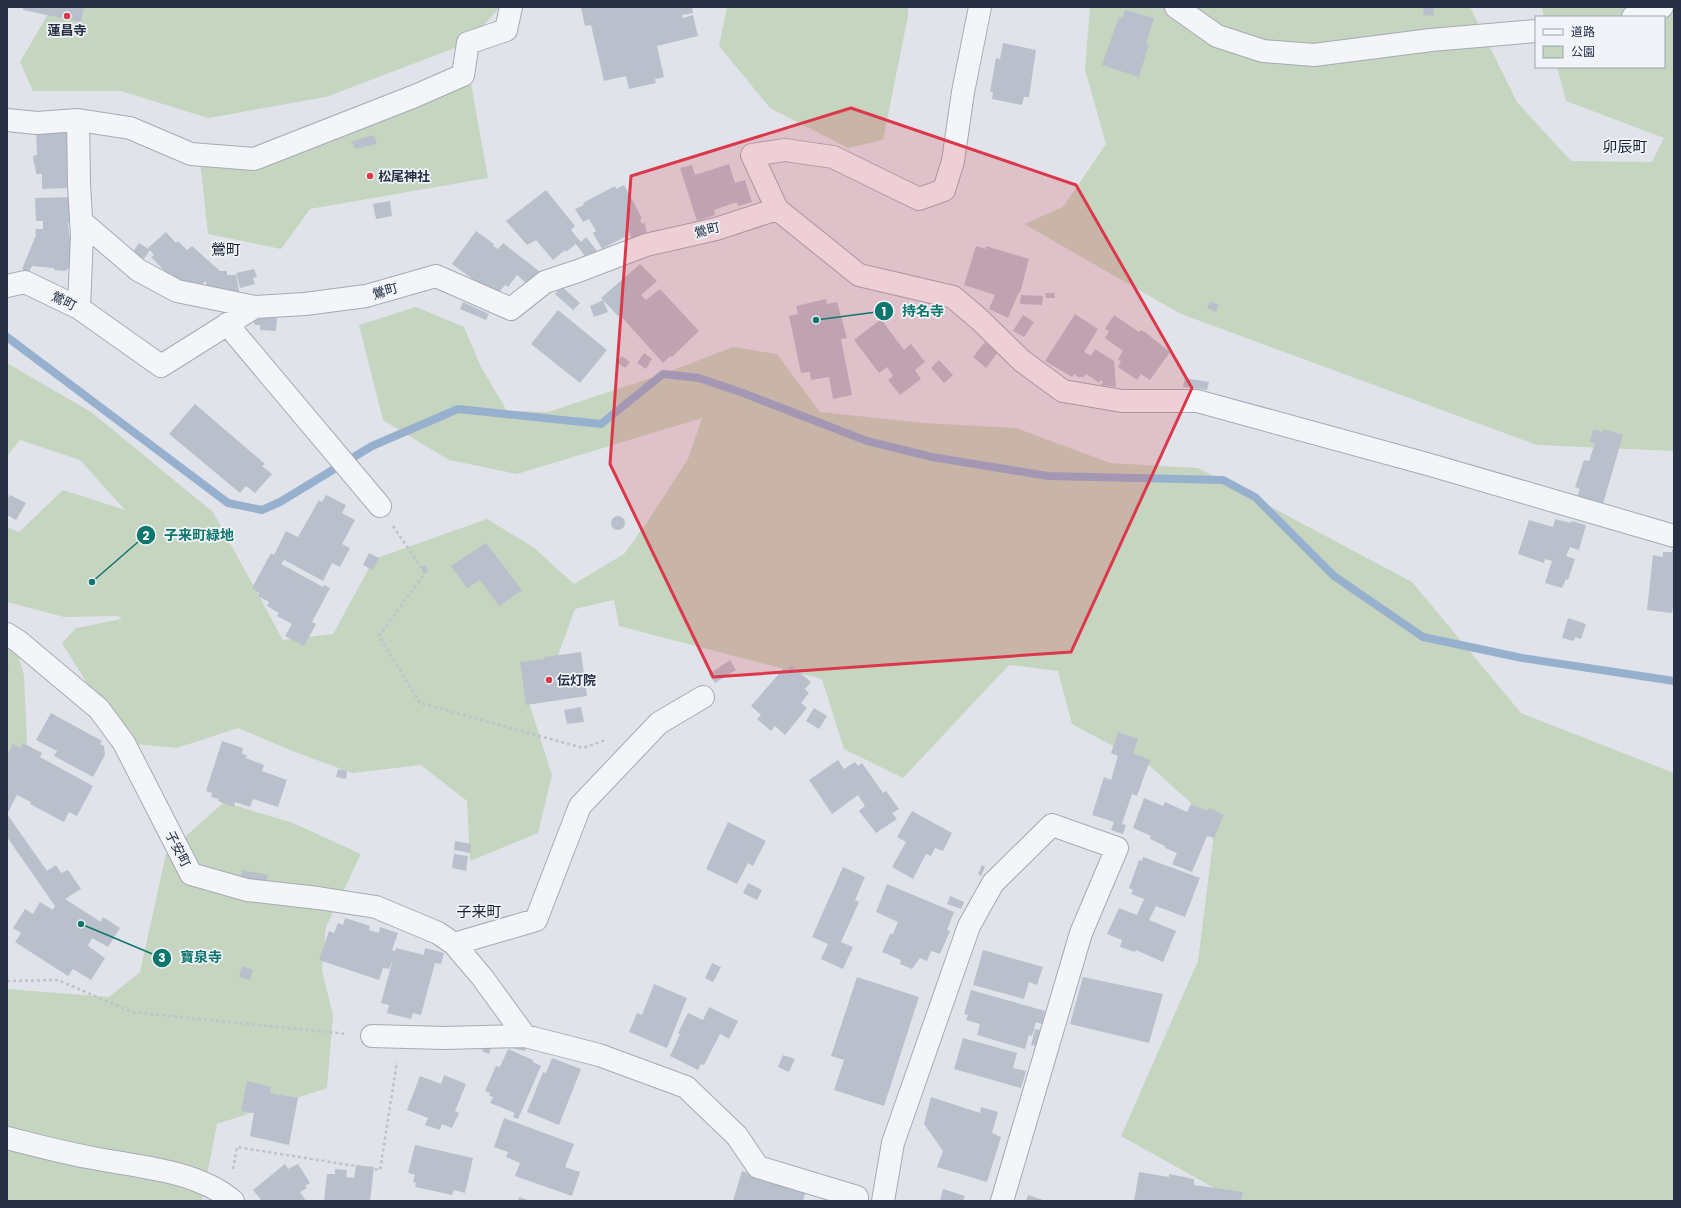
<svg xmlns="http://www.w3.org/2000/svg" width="1681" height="1208" viewBox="0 0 1681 1208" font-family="Poppins,'Noto Sans JP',sans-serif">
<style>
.green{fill:#c5d5c0}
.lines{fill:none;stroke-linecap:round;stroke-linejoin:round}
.stream{stroke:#97b0ce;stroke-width:8}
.building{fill:#b9bfcb}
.minor-casing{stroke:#a5aab5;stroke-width:24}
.path{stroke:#bec2c9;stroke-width:2.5;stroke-dasharray:3 3;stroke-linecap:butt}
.minor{stroke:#f3f5f8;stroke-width:22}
.marked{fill:#dc384c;fill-opacity:0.2;stroke:#dc384c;stroke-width:3;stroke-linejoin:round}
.poi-dot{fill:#dc384c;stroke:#f0f3f8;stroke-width:1.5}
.labels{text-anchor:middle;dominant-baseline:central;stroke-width:3.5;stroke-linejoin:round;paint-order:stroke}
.poi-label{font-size:13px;font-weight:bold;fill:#273044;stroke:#f0f3f8;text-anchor:start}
.street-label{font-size:13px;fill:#273044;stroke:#f0f3f8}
.quarter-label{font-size:15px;fill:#192134;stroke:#f0f3f8}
.leader{fill:none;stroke:#0f766e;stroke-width:1.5}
.callout-dot{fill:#0f766e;stroke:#f0f3f8;stroke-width:1.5}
.mark-label{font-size:12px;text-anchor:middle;font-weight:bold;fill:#fff}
.callout-label{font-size:14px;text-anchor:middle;font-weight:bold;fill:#0f766e;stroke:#f0f3f8;stroke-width:3.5;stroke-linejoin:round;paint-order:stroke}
</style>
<rect width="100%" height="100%" fill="#e0e4ea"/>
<!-- green -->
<path class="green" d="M52,7H500L468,43L326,97L208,118L121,91H33L20,62Z
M727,7H908V16L883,140L848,148L770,108L719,46Z
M1090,7H1470L1517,102L1571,161L1652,162L1664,138L1566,101L1557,67H1664V17H1544L1542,7H1674V451L1537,445L1181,314L1024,224L1063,207L1106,144L1085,69Z
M469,72L488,178L310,209L281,249L208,234L200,161L255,166Z
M416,307L464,327L481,367L507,411L548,412L663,374L733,347L777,354L820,412L925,423L1016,428L1110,463L1198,468L1412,582L1521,713L1674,773V1201H1220L1216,1189L1121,1136L1198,961L1215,825L1150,766L1072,724L1058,671L1009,665L903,778L844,749L822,679L619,626L614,600L575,609L549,680L522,681L552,775L538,833L470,861L467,801L421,765L352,773L290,750L238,728L177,748L124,743L62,643L76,628L122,619L118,616L64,617L7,602V527L19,532L63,490L125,510L80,460L20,440L7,456V363L91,412L213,512L283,640L333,634L374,559L487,519L533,547L574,584L624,554L648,521L688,459L702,418L517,474L449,460L383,420L359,325Z
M7,620L24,675L27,742L7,816Z
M224,802L293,823L361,854L326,927L322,971L333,1015L327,1088L217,1124L202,1201H7V989L109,997L140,972L166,854Z"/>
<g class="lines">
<!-- stream -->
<path class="stream" d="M7,337L228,503L262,510L280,502L372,446L458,409L601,424L663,374L699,378L743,393L867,441L932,457L1048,476L1223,480L1255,497L1334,576L1423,637L1522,658L1674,681"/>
</g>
<!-- building -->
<path class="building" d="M23,7H84L81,22L23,10Z
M581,7H692L693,13L682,15L683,18L693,15L698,36L657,46L664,77L655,79L656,83L629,89L626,76L604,81L591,25L585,26Z
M1424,7H1433L1434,16L1423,15Z
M1125,10L1154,18L1146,43L1149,44L1139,77L1102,65L1119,17L1122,18Z
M1003,43L1036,50L1029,97H1024L1022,105L992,99L993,92H990L996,58L1000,59Z
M70,129L72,188L42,189V174H36L35,165H34L33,156L37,155L36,131Z
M374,135L377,144L355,149L352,141Z
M729,164L735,183L745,180L752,202L738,206L737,202L714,210L715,215L697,221L680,168L692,165L695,175Z
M624,185L642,218L640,220L642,224L645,223L647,238L632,241L628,227H625L628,235L602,249L593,233L596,231L589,219L583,222L575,209L584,205L583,203L615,186L616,189Z
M546,190L575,226L571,230L581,242L586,237L597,251L587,259L576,244L566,252L565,250L553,260L536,240L527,245L506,221Z
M73,197L75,222L68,223L70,239H74L70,269H67L66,271L54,270V268L32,266L29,272L22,269L36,235L35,229H43V221H36L35,198Z
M390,201L392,216L376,219L373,204Z
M476,231L494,244L493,246L498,249L503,243L540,272L526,283L517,275L508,287L505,285L496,296L452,264Z
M166,232L176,243L178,241L187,250L192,246L220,271H227V275H236L240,295L206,286V281L195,290L186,281L179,286L151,257L154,255L150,250L144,259L133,252L139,243L150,250L148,248Z
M976,246L986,249V246L1029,259L1020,293L1019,292L1008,318L989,309L995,295L964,285Z
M640,264L657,281L641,295L646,300L660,289L699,331L672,357L670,356L663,363L620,315L618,316L601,298Z
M254,269L257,277L253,278L255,284L240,288L236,273Z
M561,286L580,303L573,310L555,294Z
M1045,293H1054L1055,298H1046Z
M1021,295L1043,296L1042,305L1020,304Z
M826,299L827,304L837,302L847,338L841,339L852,395L833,399L829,377L811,380L810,372L801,373L789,316L798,314L796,306Z
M603,300L608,312L594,317L590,306Z
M1211,301L1219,305L1216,312L1207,308Z
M463,302L489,314L486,320L460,309Z
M558,310L607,350L580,383L531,344Z
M1075,314L1098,329L1084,352L1091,356L1095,349L1114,361L1116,387L1101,385L1103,382L1100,380L1099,383L1086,374L1083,378L1081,376L1080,378L1074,374L1072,377L1045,361Z
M1023,315L1034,322L1024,337L1013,331Z
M1114,315L1139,332L1140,330L1145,332L1170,352L1150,380L1141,374L1137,380L1118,367L1121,362L1118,359L1123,351L1105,338L1109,331L1105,329Z
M251,316L277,317L276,331L260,330V325H255Z
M881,319L904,350L911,344L925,362L915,370L921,379L900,395L888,380L893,376L887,367L879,373L854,340Z
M985,342L998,352L986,368L973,357Z
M644,353L652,359L646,369L637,363Z
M622,356L630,362L625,368L617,362Z
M939,360L953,375L944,383L931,368Z
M1185,378L1209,382L1207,390L1183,387Z
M195,404L265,464L262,466L272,474L255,493L246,486L240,493L169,434Z
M1593,429L1603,432V429L1623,435L1603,504L1577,497L1580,489L1575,487L1584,460L1589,461L1595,443L1590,442Z
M10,495L26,503L16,520L7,515V499Z
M326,495L346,505L342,513L355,520L342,544L350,548L340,567L332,563L323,581L277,556L284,560L281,564L323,587L324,585L330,588L312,622L316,624L304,646L285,636L292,624L277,616L279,613L267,606L269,602L258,596L259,593L252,588L271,553L274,555L286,531L298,537L319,500L322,502Z
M611 523a7 7 0 1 1 14 0a7 7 0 1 1-14 0Z
M1555,519L1571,523V521L1586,525L1579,550L1570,547L1566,556L1575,559L1568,580L1566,579L1562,588L1545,583L1552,561L1545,559L1544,563L1518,554L1529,520L1553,527Z
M486,543L522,590L499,606L480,580L467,588L451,566Z
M1672,550H1674V600L1672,613L1647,610L1653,555L1663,557V552H1672Z
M369,553L379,558L373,570L363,565Z
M422,566H426L428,572L423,573Z
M1568,618L1586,624L1581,639L1575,637L1574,641L1562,638Z
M581,652L587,696L526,705L520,662L544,659V657Z
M730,660L736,670L715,683L709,674Z
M791,665L811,682L805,689L809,693L801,703L807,708L785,735L775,726L771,731L757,719L761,715L751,706L784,668L787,670Z
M581,707L584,722L567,724L564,710Z
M814,708L827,716L819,729L806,721Z
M51,713L102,741L100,744L104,746L105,755L93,777L54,756L57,751L36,740Z
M1118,732L1138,739L1133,753L1150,760L1137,796L1132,794L1122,824L1126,825L1123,834L1111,830L1114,822L1092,815L1104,777L1111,780L1118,756L1111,753Z
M222,741L243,748L242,754L247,755L246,758L264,765L262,771L287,780L278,807L253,799L250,807L235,802L234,807L218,801L219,799L211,797L212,793L206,791Z
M23,743L42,753L40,757L93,786L77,816L69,812L64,822L30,804L31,802L17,795L7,814V755L13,744L20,748Z
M838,760L844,769L855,762L858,766L862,763L883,793L886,791L899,809L892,813L897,819L876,833L859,811L865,806L858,795L832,814L809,780Z
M338,769L347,771L346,779L336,777Z
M1144,798L1163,806L1165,802L1187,812L1191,804L1207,811L1209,808L1224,815L1214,838L1207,836L1192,872L1172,864L1177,853L1165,848V846L1150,839L1151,836L1133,828Z
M912,811L952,833L943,851L935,848L931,856L926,854L913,879L892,867L906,842L897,837Z
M7,814L47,871L56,865L61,873L68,870L81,889L65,899L101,922L103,917L120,928L108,947L92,938L88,946L105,958L91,980L73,969L68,976L15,942L21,933L13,928L25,909L33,914L40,902L53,910L55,906L7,837Z
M728,822L766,841L753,866L748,863L737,884L706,869Z
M455,841L471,844L470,853L454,850Z
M454,854L468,856L466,871L452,868Z
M1143,857L1200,878L1185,917L1156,906L1149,920L1176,931L1163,962L1136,950L1135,952L1120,947L1122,940L1107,934L1119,908L1137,915L1144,899L1131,894L1133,890L1129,888L1139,860L1142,861Z
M982,865L985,867L981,876L978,874Z
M843,867L865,877L855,900L859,902L841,942L853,947L843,969L821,959L828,944L812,937Z
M242,870L268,875L265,887L240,882Z
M748,883L762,890L757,900L743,893Z
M887,884L954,912L947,930L950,931L940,954L931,951L927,961L920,958L912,969L900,964L901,960L882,952L890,934H893L898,922L876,912Z
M950,896L964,902L961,909L947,904Z
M345,918L370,926L369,930L379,933L380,927L398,933L392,950L395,951L396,948L424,955L425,948L444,953L441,964L435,963L421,1015L413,1013L411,1019L387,1013L389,1005L381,1003L393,959L389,969L383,968L379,980L319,960L329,931L334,933L338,923L343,925Z
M983,950L1043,967L1037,985L1029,982L1024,999L973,985Z
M712,963L721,967L713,982L705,978Z
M242,966L253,970L250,980L239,977Z
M857,977L919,997L884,1106L834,1090L844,1060L831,1056Z
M1083,977L1163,994L1149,1043L1070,1024Z
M654,984L687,998L667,1048L629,1032L637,1013L642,1015Z
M971,990L1045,1011L1042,1024L1036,1022L1032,1036L1029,1035L1025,1049L977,1035L980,1024L966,1020L968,1015L964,1014Z
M709,1007L738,1021L729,1039L720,1034L704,1065L701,1064L698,1070L670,1056L680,1034L678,1033L688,1013L703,1020Z
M1035,1029L1040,1030L1036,1046L1031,1045Z
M963,1038L1017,1053L1013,1068L1026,1071L1021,1088L954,1069Z
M517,1042L527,1044L525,1051L515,1049Z
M485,1045L491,1048L489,1054L482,1051Z
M508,1049L533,1060V1062L541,1066L518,1119L513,1117L515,1113L490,1103L493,1097L489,1096L490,1093L485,1091L496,1066L500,1067Z
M783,1055L795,1059L789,1072L778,1067Z
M552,1058L581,1069L559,1125L527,1112L543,1072L546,1073Z
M444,1075L466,1084L455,1111L459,1113L452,1128L442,1124L440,1130L425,1125L428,1118L407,1110L420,1076L441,1084Z
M247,1081L271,1087L270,1093L298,1098L289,1145L250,1136L254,1113L241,1111Z
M931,1097L980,1113L981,1107L998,1112L992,1133L1001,1137L987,1182L937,1167L943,1151L924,1124Z
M504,1118L574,1144L565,1167L580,1172L572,1196L515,1176L520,1163L506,1157L508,1152L494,1147Z
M415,1145L473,1158L465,1193L454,1190L452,1195L415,1187L416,1183L413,1182L415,1175L408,1173Z
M285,1164L288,1169L298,1164L310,1183L305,1186L307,1188L300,1192L306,1201H262L253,1190Z
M356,1165L374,1167L370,1201H324L327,1174H335V1169L347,1170L346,1177L354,1178Z
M742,1171L806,1191L803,1201H733Z
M1139,1172L1169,1177V1174L1194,1179V1185L1243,1192L1241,1201H1134Z
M943,1189L965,1196L963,1201H940Z
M1028,1195L1046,1201H1026Z
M519,1197L531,1201H518Z"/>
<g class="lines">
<defs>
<path id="minor" d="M980,7L963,92L953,161L944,190L919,199L833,157L785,150L752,155L777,209L859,275L953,297L979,319L1022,361L1063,391L1122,401H1197L1427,464L1674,536
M1176,7L1217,36L1263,51L1314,55L1431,40L1536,31
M1633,17L1662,7
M7,120L37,123L78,120L130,128L191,154L254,159L415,96L463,75L468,43L506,30L511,7
M78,120L79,184L82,235L79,308
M81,221L138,270L177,291L255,307
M7,286L25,282L79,308L161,366L255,307L305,304L366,296L436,276L511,309L545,282L578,271L646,245L716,229L777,209
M227,324L380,506
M7,634L18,641L99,709L124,743L191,874L247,890L318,898L376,907L438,933L454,944L482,977L525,1036L599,1055L686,1087L737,1136L758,1167L857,1197V1201
M454,944L536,920L580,806L659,723L703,697
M372,1036L444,1038L525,1036
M7,1138C35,1145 64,1153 93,1158C138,1167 197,1170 233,1201
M883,1201L893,1143L969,926L993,883L1052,825L1117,848L1081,933L1002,1201"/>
</defs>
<!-- minor casing -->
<use href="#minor" class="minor-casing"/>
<!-- path -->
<path class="path" d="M393,526L425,573L379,636L420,703L583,748L605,740
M7,673L9,666
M7,981L58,980L132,1012L347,1034
M233,1169L237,1147L380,1170L397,1062"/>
<!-- minor -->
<use href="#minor" class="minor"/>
</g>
<!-- marked area -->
<path class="marked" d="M851,108L1076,185L1192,388L1071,652L713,677L610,464L631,176Z"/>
<!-- markers -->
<g class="poi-dot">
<circle cx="67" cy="16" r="4"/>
<circle cx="370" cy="176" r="4"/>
<circle cx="549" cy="680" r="4"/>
</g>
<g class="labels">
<!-- poi labels -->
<g class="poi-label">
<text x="67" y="30" text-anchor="middle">蓮昌寺</text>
<text x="378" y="176">松尾神社</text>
<text x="557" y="680">伝灯院</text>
</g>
<!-- street labels -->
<g class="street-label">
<text transform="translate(707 230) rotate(-15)">鶯町</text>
<text transform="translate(385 291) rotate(-16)">鶯町</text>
<text transform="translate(64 301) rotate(26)">鶯町</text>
<text transform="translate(178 849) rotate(63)">子安町</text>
</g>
<!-- quarter labels -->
<g class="quarter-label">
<text x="1625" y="146">卯辰町</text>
<text x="226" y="249">鶯町</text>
<text x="479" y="911">子来町</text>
</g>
</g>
<!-- callouts -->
<path class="leader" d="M816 320L884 311M92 582L146 535M81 924L162 958"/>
<g class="callout-dot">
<circle cx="816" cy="320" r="4"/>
<circle cx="92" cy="582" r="4"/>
<circle cx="81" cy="924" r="4"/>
<circle cx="884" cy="311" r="10"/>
<circle cx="146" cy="535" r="10"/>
<circle cx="162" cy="958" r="10"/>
</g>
<g class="mark-label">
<text x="884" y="316">1</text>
<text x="146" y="540">2</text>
<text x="162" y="962">3</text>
</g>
<g class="callout-label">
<text x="923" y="316">持名寺</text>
<text x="199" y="540">子来町緑地</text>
<text x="201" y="962">寶泉寺</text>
</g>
<!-- border -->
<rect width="1681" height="1208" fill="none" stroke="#273044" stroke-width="16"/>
<!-- legend -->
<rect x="1535" y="16" width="130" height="52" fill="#f0f3f8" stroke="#a0a5b0"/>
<rect x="1543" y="29" width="20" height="6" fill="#f3f5f8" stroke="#a0a5b0"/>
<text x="1571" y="36" font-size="12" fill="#273044">道路</text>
<rect x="1543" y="46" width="20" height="12" fill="#c5d5c0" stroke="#a0a5b0"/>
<text x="1571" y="56" font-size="12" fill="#273044">公園</text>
</svg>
